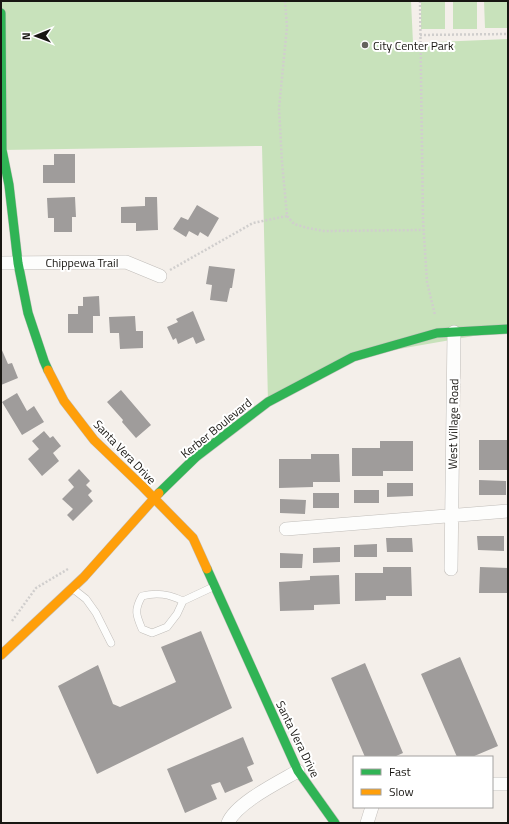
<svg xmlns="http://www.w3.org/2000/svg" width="509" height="824" viewBox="0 0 509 824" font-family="'Titillium Web',sans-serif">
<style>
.green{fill:#c8e2bb}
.building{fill:#9f9c9b}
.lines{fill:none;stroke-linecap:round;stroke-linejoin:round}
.lane-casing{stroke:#c0bdb9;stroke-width:8}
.street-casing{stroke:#c0bdb9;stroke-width:14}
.fast-casing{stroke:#c0bdb9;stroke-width:10}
.slow-casing{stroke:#c0bdb9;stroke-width:10}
.path{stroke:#d0cecd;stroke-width:2.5;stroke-dasharray:2 2;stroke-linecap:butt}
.lane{stroke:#fdfdfc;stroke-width:7}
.street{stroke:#fdfdfc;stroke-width:13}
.fast{stroke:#30b455;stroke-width:9}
.slow{stroke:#ff9f0a;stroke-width:9}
.poi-dot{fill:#65625e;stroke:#fff;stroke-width:1.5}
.labels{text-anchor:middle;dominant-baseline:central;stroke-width:4;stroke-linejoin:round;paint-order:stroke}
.poi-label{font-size:12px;fill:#181612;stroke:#fff;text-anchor:start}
.street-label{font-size:12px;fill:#181612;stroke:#fff}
</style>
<rect width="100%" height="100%" fill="#f4efea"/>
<!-- green -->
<path class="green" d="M1,1H411L413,43L508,39V330L353,357L268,402L262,146L2,150Z
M421,1H445V29H421Z
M453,1H477V29H453Z
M484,1H508V28H485Z"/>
<!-- building -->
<path class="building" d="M54,154H75V183H43V165H54Z
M75,197L76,217H72V232H54V218H48L47,198Z
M145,197H157L158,230L136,231V223H121V207L145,206Z
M197,205L219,218L208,237L200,232L198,236L189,231L186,237L173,229L181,217L188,220Z
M209,266L235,269L232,288H230L227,302L210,300L212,285L206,284Z
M99,296L100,316H93V333H68V314H78V306H83V297Z
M193,311L205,340L196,344L193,337L178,344L176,338L173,340L167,327L178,322L176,319Z
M135,316L136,331H143V348L120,349L119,333H110L109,317Z
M1,348L8,364L12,363L18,378L1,385Z
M121,390L151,425L136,438L122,422L123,420L107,402Z
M17,393L27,411L34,406L44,422L22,435L2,402Z
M44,431L50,438L53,436L61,446L53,453L59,461L42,476L28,459L39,449L32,441Z
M479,440H508V470H479Z
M380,441H413V471H383V476H352V448H380Z
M311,454H339L340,482H313V487L279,488V459H311Z
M79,469L90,481L86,485L92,491L88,495L93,501L73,521L67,515L73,509L62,499L74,487L68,480Z
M479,480L506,481V495H479Z
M387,483H413V496L387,497Z
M354,490H379V503H354Z
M313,493H339V508H313Z
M280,499L306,500L305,514L280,513Z
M477,536H504V551L478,550Z
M386,538H412L413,552H387Z
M377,544V557H354V545Z
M340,547V562L313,563V548Z
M280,553L303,554L302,568H280Z
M383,567H411L412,596H386V600L355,601V573H383Z
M480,567L508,568V593H479Z
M339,575L340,604L314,605V610L280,611L279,582L310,580V576Z
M201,631L232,708L97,774L58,686L98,665L113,704L120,707L176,682L161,647Z
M460,657L498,746L472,757H457L421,674Z
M365,663L403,753L394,757H365L331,678Z
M243,737L254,764L247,767L253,781L225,793L220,782L211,785L217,799L185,813L167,769Z"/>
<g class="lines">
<defs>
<path id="lane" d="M72,588L86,599L96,613L111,643
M183,601C169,594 157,592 142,596C134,610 136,615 142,629L152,633L167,627L177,614L183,601L215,586"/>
<path id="street" d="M1,263L126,262L160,276
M286,529L508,511
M451,569L454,332
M492,784H508
M228,823C236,803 279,782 298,771
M367,823L372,807"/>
<path id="fast" d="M1,13L2,150L9,185L18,263L28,313L44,361L48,370
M159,493L196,457L268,402L353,357L437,333L508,329
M207,569L298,771L335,823"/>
<path id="slow" d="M48,370L64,401L94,440L143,487L193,538L207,569
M1,655L84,577L159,493"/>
</defs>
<!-- lane casing -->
<use href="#lane" class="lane-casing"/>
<!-- street casing -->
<use href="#street" class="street-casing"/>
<!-- fast casing -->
<use href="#fast" class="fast-casing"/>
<!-- slow casing -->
<use href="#slow" class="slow-casing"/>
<!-- path -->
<path class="path" d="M285,1L287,27L279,108L282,162L287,216L294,224L308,228L324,231L424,230
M420,1L423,220L427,282L435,315
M420,35L508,34
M170,270L253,223L287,216
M12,621L36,588L68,569"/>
<!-- lane -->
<use href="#lane" class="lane"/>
<!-- street -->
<use href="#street" class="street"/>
<!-- fast -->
<use href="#fast" class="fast"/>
<!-- slow -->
<use href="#slow" class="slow"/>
</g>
<!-- markers -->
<circle class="poi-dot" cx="365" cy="45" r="4"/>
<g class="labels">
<!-- poi labels -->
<g class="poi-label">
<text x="373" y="45">City Center Park</text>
</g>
<!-- street labels -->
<g class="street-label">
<text x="82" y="262">Chippewa Trail</text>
<text transform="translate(453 424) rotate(-89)">West Village Road</text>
<text transform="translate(216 428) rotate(-39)">Kerber Boulevard</text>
<text transform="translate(125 452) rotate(46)">Santa Vera Drive</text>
<text transform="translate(298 739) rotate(64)">Santa Vera Drive</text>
</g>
</g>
<!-- border -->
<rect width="509" height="824" fill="none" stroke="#181612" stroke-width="4"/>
<!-- legend -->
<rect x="353" y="756" width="140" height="52" fill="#ffffff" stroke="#a3a2a0"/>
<rect x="361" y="769" width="20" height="6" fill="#30b455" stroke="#a3a2a0"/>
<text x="389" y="776" font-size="12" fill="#181612">Fast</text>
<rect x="361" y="789" width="20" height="6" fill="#ff9f0a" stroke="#a3a2a0"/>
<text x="389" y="796" font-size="12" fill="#181612">Slow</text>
<!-- north arrow -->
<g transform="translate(36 36) rotate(269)" stroke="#ffffff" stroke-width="3" paint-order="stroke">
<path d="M0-3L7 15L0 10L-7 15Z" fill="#181612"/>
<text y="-6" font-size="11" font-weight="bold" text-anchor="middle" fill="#181612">N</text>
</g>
</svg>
